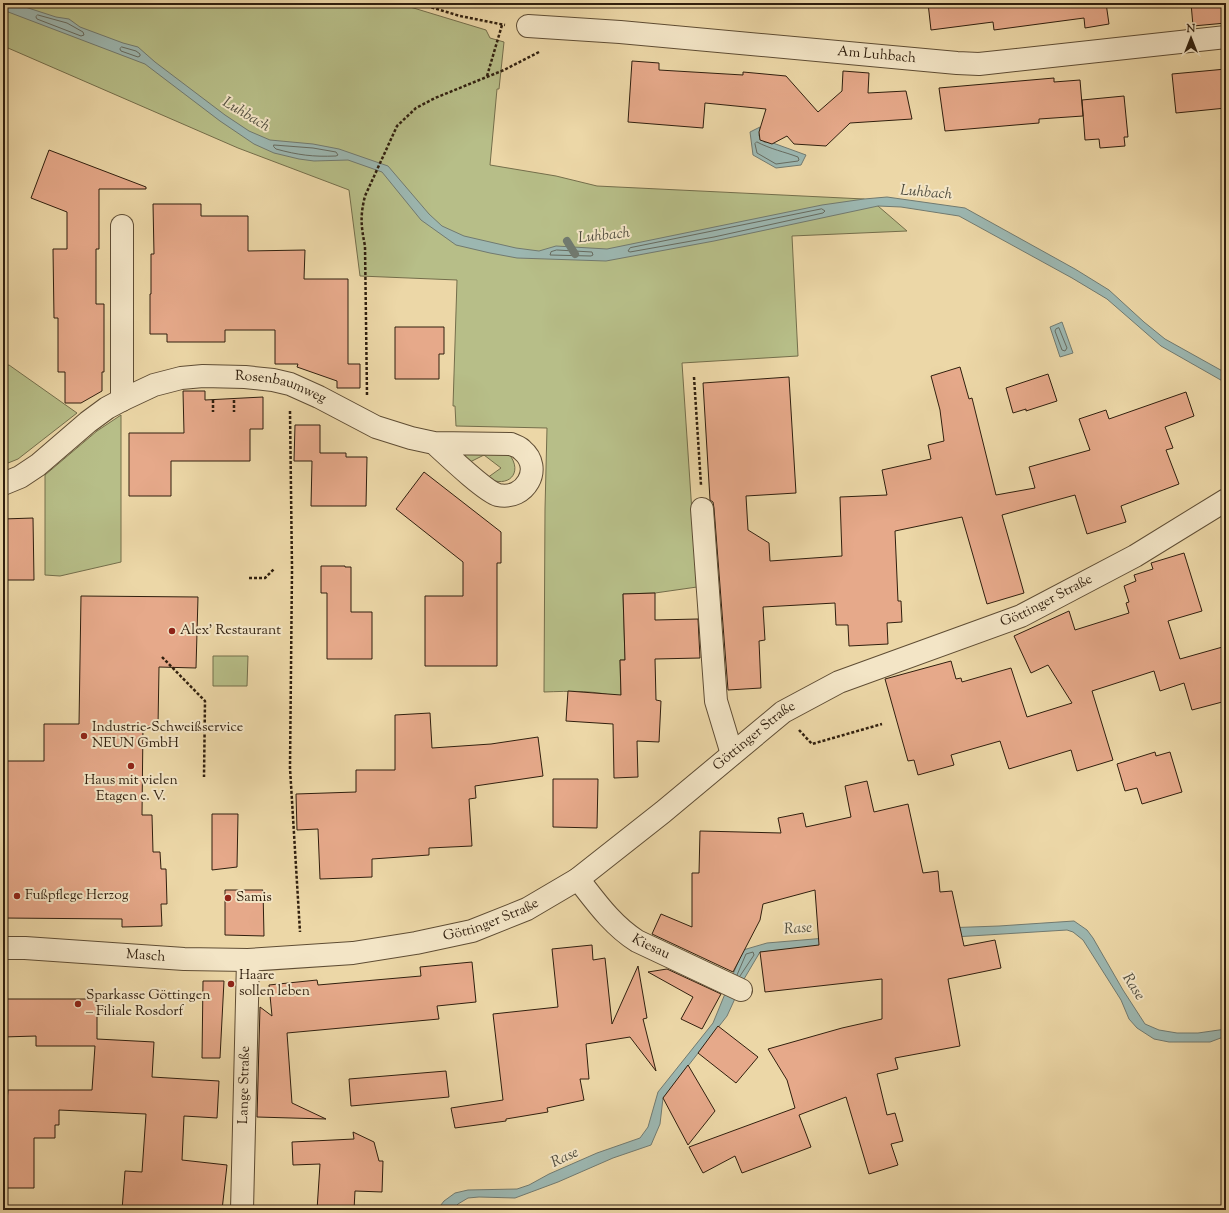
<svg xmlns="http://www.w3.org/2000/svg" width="1229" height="1213" viewBox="0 0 1229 1213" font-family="'Sorts Mill Goudy',serif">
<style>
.green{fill:#b7be88;stroke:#746e4b}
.water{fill:#9cb7b1;stroke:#717a70}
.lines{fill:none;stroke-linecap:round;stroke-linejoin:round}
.shore{stroke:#666b60;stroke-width:1}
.stream{stroke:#717a70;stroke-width:8}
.building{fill:#e6a98a;stroke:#301f0e}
.minor-casing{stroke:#5f4d34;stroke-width:24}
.path{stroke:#301f0e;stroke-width:2.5;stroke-dasharray:3 2;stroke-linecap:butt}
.minor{stroke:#f3e5c6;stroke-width:22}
.poi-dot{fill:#8f2418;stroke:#f3e5c6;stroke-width:1.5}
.labels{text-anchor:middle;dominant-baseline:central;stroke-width:4;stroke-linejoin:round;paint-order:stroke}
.street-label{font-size:14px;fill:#301f0e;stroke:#f3e5c6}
.poi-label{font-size:14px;fill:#301f0e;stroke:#f3e5c6;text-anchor:start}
.water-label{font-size:15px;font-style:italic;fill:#504d3f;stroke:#f3e5c6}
</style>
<rect width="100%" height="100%" fill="#ecd7a7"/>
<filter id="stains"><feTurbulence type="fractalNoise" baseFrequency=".005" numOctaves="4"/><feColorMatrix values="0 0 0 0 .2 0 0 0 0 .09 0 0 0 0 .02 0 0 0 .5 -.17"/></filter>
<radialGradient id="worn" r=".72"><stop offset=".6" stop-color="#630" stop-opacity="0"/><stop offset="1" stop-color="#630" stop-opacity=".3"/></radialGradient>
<!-- green -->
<path class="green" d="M3,3H397L486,30L490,38L504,42L499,89H497L490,165L556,176L597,186L864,199L878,206L907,231L792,236L798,356L682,363L697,587L655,593L623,594L625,660H620L621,698C597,690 570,691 544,692L545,509L547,428L456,426L455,406H453L457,280L360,276L349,190L238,148L8,48L3,47Z
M9,365L77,413L18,459L3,465V366Z
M121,415V562L60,576L45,575V475L97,431Z
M464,453L509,454C524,473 508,489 487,478L501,468L484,455L470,462L464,457Z
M213,656H248L247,686H213Z"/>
<!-- water -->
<path class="water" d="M3,3L19,5L56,17L69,19L80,27L123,43L138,47L155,62L225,115L249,131L270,140L313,144L339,149L388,166L429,214L442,226L464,236L516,248L539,251L556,246L607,249L822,205L864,199L887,197L965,208L1075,269L1109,290L1144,322L1165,339L1226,373V383L1161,346L1107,299L1072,278L959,216L901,207L878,206L714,241L606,261L517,258L490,253L456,245L421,220L382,172L348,160L314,161L299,159L274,153L254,144L220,121L145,64L3,10Z
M760,127L759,136L764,142L773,143L806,155L801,165L776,168L753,155L750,132Z
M1062,322L1073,353L1060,357L1050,327Z
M1074,921L1087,930L1093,938L1123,990L1145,1024L1159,1030L1177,1033H1198L1226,1029V1036L1210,1042H1169L1154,1039L1137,1028L1129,1019L1121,1000L1083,940L1073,932L1067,930L906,940L760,952L744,979L727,1016L663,1098L660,1124L651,1145L613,1158L558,1182L515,1198L479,1197L468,1198L458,1204L452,1210H437L444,1201L455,1193L468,1190L517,1189L529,1185L549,1174L597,1153L640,1138L648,1127L658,1092L713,1023L743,950L767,943L943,928L999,926Z"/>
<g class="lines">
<!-- shore -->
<path class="shore" d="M38,15L67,23L83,32L84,35L81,36L37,19L36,17Z
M122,47L136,51L140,54V56L138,57L121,51L120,49Z
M757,142C770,149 785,152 798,157L799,160L798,161L776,164L757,153L755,144Z
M274,145L313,148L336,152L338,155L336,156C313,157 298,155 276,149L274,147Z
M822,209L825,211L823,213L714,237L630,252L628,251L630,248Z
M557,250L592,252L593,255L591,256L550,255L551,252Z
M1059,328L1067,348L1065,351L1062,350L1055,331L1056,329Z
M737,975L746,954L753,952L754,955L740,976"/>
<!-- stream -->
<path class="stream" d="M567,241L575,254"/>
</g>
<!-- building -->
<path class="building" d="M928,3H1106L1109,24L1085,28L1084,18L994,30L993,22L931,30Z
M1191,3H1226V23L1193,26Z
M632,61L659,63V70L743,75V72L786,76L818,112L842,91L843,71L869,73L868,93L906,91L912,119L850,123L826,146L794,144L787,136L772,144L760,140L759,132L766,109L705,103L703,128L628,122Z
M1226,69V108L1176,113L1172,74Z
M1054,78V82L1080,80L1083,116L1039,119V123L945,131L939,88Z
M1124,96L1128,137H1124L1125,146L1100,148L1099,139L1085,140L1082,100Z
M49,150L146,187V189H99V249H96V304H104V372H102V391L81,403H65V372H58V318H54L53,249H67V212L31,198Z
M153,204H201V216H248V251L305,250L304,279H348V364H360V388H337V381L297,367L298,364H275V330H225V342H167V334H150V294H151V254H154Z
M395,327H444V354H439V379H395Z
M960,367L969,399L972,398L996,495L1035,488L1029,467L1090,450L1079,419L1106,410L1109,419L1186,392L1194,416L1165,427L1173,448L1166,450L1179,484L1121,506L1126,522L1087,534L1075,495L1002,515L1024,593L987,604L962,517L895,531L898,601H901L902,622L887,623L888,644L849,646L848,625H836L835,603L763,607L765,640L759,641L761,688L728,690L714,508L713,502L710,500L703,383L789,377L796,493L746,496L748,530L769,543L770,561L842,556L840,497L887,495L882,470L931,459L928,445L944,441L940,410L931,376Z
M1048,374L1057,401L1026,411V409L1013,413L1006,388Z
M183,391H205V400L263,397V429H250V461H171V496H129V433H184Z
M295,425H320V453H346V457H367L366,506H311L312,461H294Z
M424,472L501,532V563H497V666H425V596H463V562L396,509Z
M33,518L34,580H3V519Z
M1184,553L1202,611L1168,621L1180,659L1226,646V701L1192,710L1184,683L1160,691L1154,671L1092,691L1113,760L1077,771L1071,750L1009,769L1000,741L951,755L954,765L918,775L914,760L908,761L885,679L951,661L956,679L961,678L962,682L1011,668L1027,717L1072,703L1048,665L1031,673L1014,636L1069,611L1075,630L1129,613L1126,603L1129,602L1124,586L1136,581L1134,575L1153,569L1151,563Z
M321,566H345V567H351V612H372V659H327V593H321Z
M655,593V620L698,619L700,658L655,659L656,700L661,701L659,742L637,741L638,777L614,778L613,724L566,721L568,691L621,695L620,660H625L623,594Z
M81,596L198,597L196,668L159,667L158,726H143L142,815H152L153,852H160L161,869H166L167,904H161L162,926L122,927V919L3,918L6,815H3V774H5V761H44V724H79Z
M430,713L432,748L491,744L538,737L543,776L475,786L476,798L469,799L472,846L429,848V855L372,859V877L320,879L318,829L297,830L296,794L356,792V770H395V715Z
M1155,752L1156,756L1170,752L1182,792L1142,804L1137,788L1125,791L1117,764Z
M553,779H598L597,828L553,827Z
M867,781L874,812L908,804L923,873L938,871L940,892L952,891L964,946L995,940L1001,968L948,979L960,1046L895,1058L898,1069L877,1074L887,1115L895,1113L903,1141L891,1144L898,1165L869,1174L846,1097L799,1115L811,1147L742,1173L735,1156L703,1173L689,1147L795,1108L787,1080L768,1049L842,1028L882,1019V979L765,992L760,952L819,945L815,890L763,904L760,920L733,972L652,934L661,914L692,927V873H699L700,831L781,833L778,818L803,813L806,827L851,817L845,786Z
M212,814H238L237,867L212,870Z
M225,890H263L264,936L225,935Z
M592,945L593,960L605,958L612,1024L638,966L647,1018L643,1019L656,1071L630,1037L586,1044L589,1079H580L584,1100L547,1108L548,1112L506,1119V1121L455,1128L451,1108L503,1100L493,1014L558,1007L552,949Z
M472,962L476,1002L437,1006L439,1019L287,1033L292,1103L326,1119L257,1117L260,1007L272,1016L269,985L317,980L318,985L421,976L420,967Z
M667,969L721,994L702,1029L681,1019L693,997L648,972Z
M203,981H224L220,1058H202Z
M3,999H97V1039L154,1042L152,1077L219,1081L217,1118L184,1116L182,1160L227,1165L222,1210H196L158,1206L157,1210H122L125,1171L142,1172L146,1114L59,1110V1125H55V1138H34V1188H3V1102H7L8,1090H92L95,1046H36V1036L3,1037Z
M718,1026L758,1057L736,1083L698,1053Z
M688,1065L715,1111L688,1145L663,1098Z
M446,1071L449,1097L351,1106L349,1079Z
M353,1132L374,1142L379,1161H383L382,1192L355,1191L354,1210H317L320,1164L293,1165L292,1142L354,1139Z"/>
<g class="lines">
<defs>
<g id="minor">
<path id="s1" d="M528,26L620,32L957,63L979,64L1226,37"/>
<path d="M122,226V400"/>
<path id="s2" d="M3,484L20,477L38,465L88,422L107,408L122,400L154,385L181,378L203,376L245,377L273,380L290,384L319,397L376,427L411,438L434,443L511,444C515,446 520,447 522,450C544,468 525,501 498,495C486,492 446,454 434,443"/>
<path d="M702,509L716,701L732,754"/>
<path id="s3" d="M578,879C596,902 612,925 637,941L741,990"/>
<path id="s4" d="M3,948H25L184,959L248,960L353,953L416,943L472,931L527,909L578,879L663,812L783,712L839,682L1021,616L1135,556L1226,500"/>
<path id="s5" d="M242,1210L248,960"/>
</g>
</defs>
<!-- minor casing -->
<use href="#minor" class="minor-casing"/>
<!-- path -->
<path class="path" d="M417,3L460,16L505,25
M487,76L502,25
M694,377L701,485
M367,395L365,246C361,226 360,216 365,196L397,126L416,108L435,98L504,70L539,52
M213,400V412
M234,400V412
M290,411L292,569L290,768L300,932
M249,578H265L274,569
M162,657L205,701L204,777
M799,730L812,744L882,724"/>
<!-- minor -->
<use href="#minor" class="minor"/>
</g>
<!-- markers -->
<g class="poi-dot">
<circle cx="172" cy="631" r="4"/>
<circle cx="84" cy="736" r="4"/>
<circle cx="131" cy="766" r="4"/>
<circle cx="17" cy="896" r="4"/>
<circle cx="228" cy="898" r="4"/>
<circle cx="231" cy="984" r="4"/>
<circle cx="78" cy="1004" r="4"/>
</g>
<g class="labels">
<!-- street labels -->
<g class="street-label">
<text stroke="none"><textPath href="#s1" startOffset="350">Am Luhbach</textPath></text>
<text stroke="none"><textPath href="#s2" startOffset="311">Rosenbaumweg</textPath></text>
<text stroke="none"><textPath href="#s4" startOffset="1141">Göttinger Straße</textPath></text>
<text stroke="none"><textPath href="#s4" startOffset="817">Göttinger Straße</textPath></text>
<text stroke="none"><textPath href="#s4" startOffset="493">Göttinger Straße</textPath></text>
<text stroke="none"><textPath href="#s3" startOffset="101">Kiesau</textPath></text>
<text stroke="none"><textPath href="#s4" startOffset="143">Masch</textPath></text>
<text stroke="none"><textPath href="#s5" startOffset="125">Lange Straße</textPath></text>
</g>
<!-- poi labels -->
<g class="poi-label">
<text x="180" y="631">Alex' Restaurant</text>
<text x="92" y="728">Industrie-Schweißservice<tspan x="92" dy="16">NEUN GmbH</tspan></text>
<text x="131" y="781" text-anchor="middle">Haus mit vielen<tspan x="131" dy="16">Etagen e. V.</tspan></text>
<text x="25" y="896">Fußpflege Herzog</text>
<text x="236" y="898">Samis</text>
<text x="239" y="976">Haare<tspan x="239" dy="16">sollen leben</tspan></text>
<text x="86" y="996">Sparkasse Göttingen<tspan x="86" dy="16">– Filiale Rosdorf</tspan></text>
</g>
<!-- water labels -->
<g class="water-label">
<text transform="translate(246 115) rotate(31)">Luhbach</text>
<text transform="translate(926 193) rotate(5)">Luhbach</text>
<text transform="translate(604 236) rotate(-6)">Luhbach</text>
<text transform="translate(798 929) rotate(-4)">Rase</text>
<text transform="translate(1133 987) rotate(57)">Rase</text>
<text transform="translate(565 1158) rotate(-25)">Rase</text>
</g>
</g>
<!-- margin -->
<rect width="1229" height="1213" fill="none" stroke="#ecd7a7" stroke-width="16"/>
<rect x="4" y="4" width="1221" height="1205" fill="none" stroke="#301f0e" stroke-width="2"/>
<rect x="8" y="8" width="1213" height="1197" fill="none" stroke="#301f0e"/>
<!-- north arrow -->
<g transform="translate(1191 38)" stroke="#f3e5c6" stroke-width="3" paint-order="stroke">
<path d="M0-3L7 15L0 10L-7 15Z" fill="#301f0e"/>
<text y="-6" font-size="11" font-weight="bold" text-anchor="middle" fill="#301f0e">N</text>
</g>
<rect width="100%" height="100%" filter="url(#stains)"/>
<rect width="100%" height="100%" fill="url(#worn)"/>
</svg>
